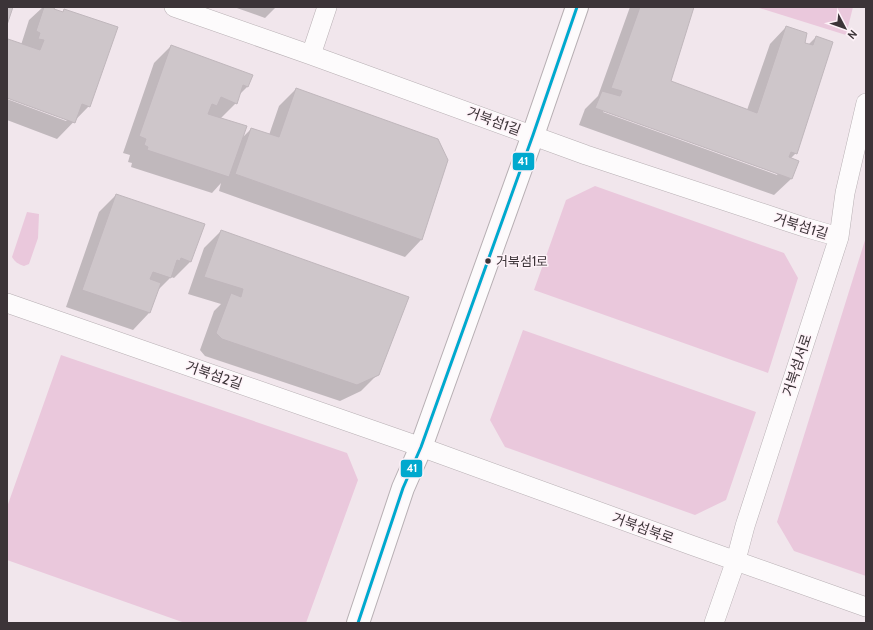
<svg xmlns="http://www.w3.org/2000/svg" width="873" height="630" viewBox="0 0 873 630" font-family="Cabin,'Noto Sans KR',sans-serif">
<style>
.green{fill:#eac8dc}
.shadow{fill:#0003;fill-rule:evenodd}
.building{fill:#cec6ca;stroke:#c0b7bc}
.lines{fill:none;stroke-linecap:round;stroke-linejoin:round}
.minor-casing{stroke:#b7afb3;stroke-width:20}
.tertiary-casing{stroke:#b7afb3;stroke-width:24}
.minor{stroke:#fdfbfc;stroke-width:19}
.tertiary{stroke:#fdfbfc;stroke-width:22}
.bus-1-casing{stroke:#fef2f8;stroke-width:6}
.bus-1{stroke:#00a9ce;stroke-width:3}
.bus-dot{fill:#3c3438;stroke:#fef2f8;stroke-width:1.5}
.labels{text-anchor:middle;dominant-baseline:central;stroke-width:3;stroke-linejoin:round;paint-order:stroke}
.bus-label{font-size:13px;fill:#3c3438;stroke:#fef2f8;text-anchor:start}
.street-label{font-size:14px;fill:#3c3438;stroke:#fef2f8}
.line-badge{stroke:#fef2f8;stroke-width:1.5}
.badge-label{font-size:11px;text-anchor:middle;font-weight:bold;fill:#fff}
</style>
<rect width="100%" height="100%" fill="#f1e6ec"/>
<!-- green -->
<path class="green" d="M756,7H853L846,35Z
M595,186L784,253L798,278L768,373L534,290L566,200Z
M27,212L39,214L38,238L29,264L24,266C18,264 15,262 12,257Z
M866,237V576L794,551L777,522Z
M523,330L756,412L726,500L695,515L505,447L490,420Z
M61,355L347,453L358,480L306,623H185L7,560V507Z"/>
<!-- shadow -->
<path class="shadow" d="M43,7H54L53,10L62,13L65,10L89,106L57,139L7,120V99L66,121L68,119L7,96V42L9,40L21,45L29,20Z
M234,7H276L265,18Z
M630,7H693L670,82L747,110L770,44L786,27L804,43L808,45L816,37L796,153L790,159L791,179L774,195L579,125L585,109L598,96ZM604,110L778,173L777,175L603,112Z
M171,46L248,86L239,95L236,103L220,119L241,139L251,129L269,135L279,106L296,89L421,240L405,257L219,191L221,183L212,193L131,167L132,163L128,162L130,155L123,153L154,63Z
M116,195L191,261L174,278L171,277L157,291L149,313L133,330L66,307L99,212Z
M221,231L378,374L361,391L340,401L205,356L200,350L214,311L221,304L188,294L204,248Z"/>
<!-- building -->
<path class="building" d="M7,7H13L7,25Z
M44,7H55L54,9L63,12L64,9L118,27L90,107L82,104L75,123L7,98V43L8,39L40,50L44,40L38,39L40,33L36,31Z
M640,7H694L671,81L757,113L786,26L807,33L805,43L813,45L816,36L833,42L797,154L791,152L789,157L799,161L792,179L595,108L602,91L620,96L622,91L611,88Z
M171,45L253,75L248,87L243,85L237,104L221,97L217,106L212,104L208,114L247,126L229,177L147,150L148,147L144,145L146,139L139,136Z
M296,88L438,139L448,160L422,240L235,174L251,128L279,137Z
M116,194L205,224L191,262L181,258L180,261L177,260L171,278L153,272L150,279L161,283L150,313L82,290Z
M221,230L409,297L379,375L357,385L222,339L216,333L231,293L241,297L243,289L204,277Z"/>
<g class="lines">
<defs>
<path id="minor" d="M174,7L311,55L586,155L804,227L839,237
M311,55L327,7
M7,303L421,447L691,545L866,607
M714,623L736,560L745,526L839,237L845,193L866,103"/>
<path id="tertiary" d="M358,623L403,488L421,447L533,135L577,7"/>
</defs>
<!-- minor casing -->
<use href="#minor" class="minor-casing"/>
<!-- tertiary casing -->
<use href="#tertiary" class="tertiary-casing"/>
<!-- minor -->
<use href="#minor" class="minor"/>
<!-- tertiary -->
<use href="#tertiary" class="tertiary"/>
<defs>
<path id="bus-1" d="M358,623L403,488L421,447L533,135L577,7"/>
</defs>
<!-- bus-1 casing -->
<use href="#bus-1" class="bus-1-casing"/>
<!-- bus-1 -->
<use href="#bus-1" class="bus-1"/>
</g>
<!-- markers -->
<circle class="bus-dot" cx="488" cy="261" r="3.5"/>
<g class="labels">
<!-- bus labels -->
<g class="bus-label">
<text x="496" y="261">거북섬1로</text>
</g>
<!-- street labels -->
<g class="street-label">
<text transform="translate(494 121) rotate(20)">거북섬1길</text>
<text transform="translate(801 226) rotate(17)">거북섬1길</text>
<text transform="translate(797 365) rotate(-72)">거북섬서로</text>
<text transform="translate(214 375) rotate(19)">거북섬2길</text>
<text transform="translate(643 528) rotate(20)">거북섬북로</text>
</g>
</g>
<g class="line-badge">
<rect x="512" y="152" width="23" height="19" rx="4" fill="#00a9ce"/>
<rect x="400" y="459" width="23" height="19" rx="4" fill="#00a9ce"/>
</g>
<g class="badge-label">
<text x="523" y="165">41</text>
<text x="412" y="472">41</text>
</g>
<!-- border -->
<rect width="873" height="630" fill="none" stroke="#3c3438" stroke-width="16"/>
<!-- north arrow -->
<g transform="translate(845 28) rotate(131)" stroke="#fef2f8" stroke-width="3" paint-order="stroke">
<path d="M0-3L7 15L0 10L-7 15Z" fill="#3c3438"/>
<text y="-6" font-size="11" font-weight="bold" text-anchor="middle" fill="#3c3438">N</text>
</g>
</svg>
